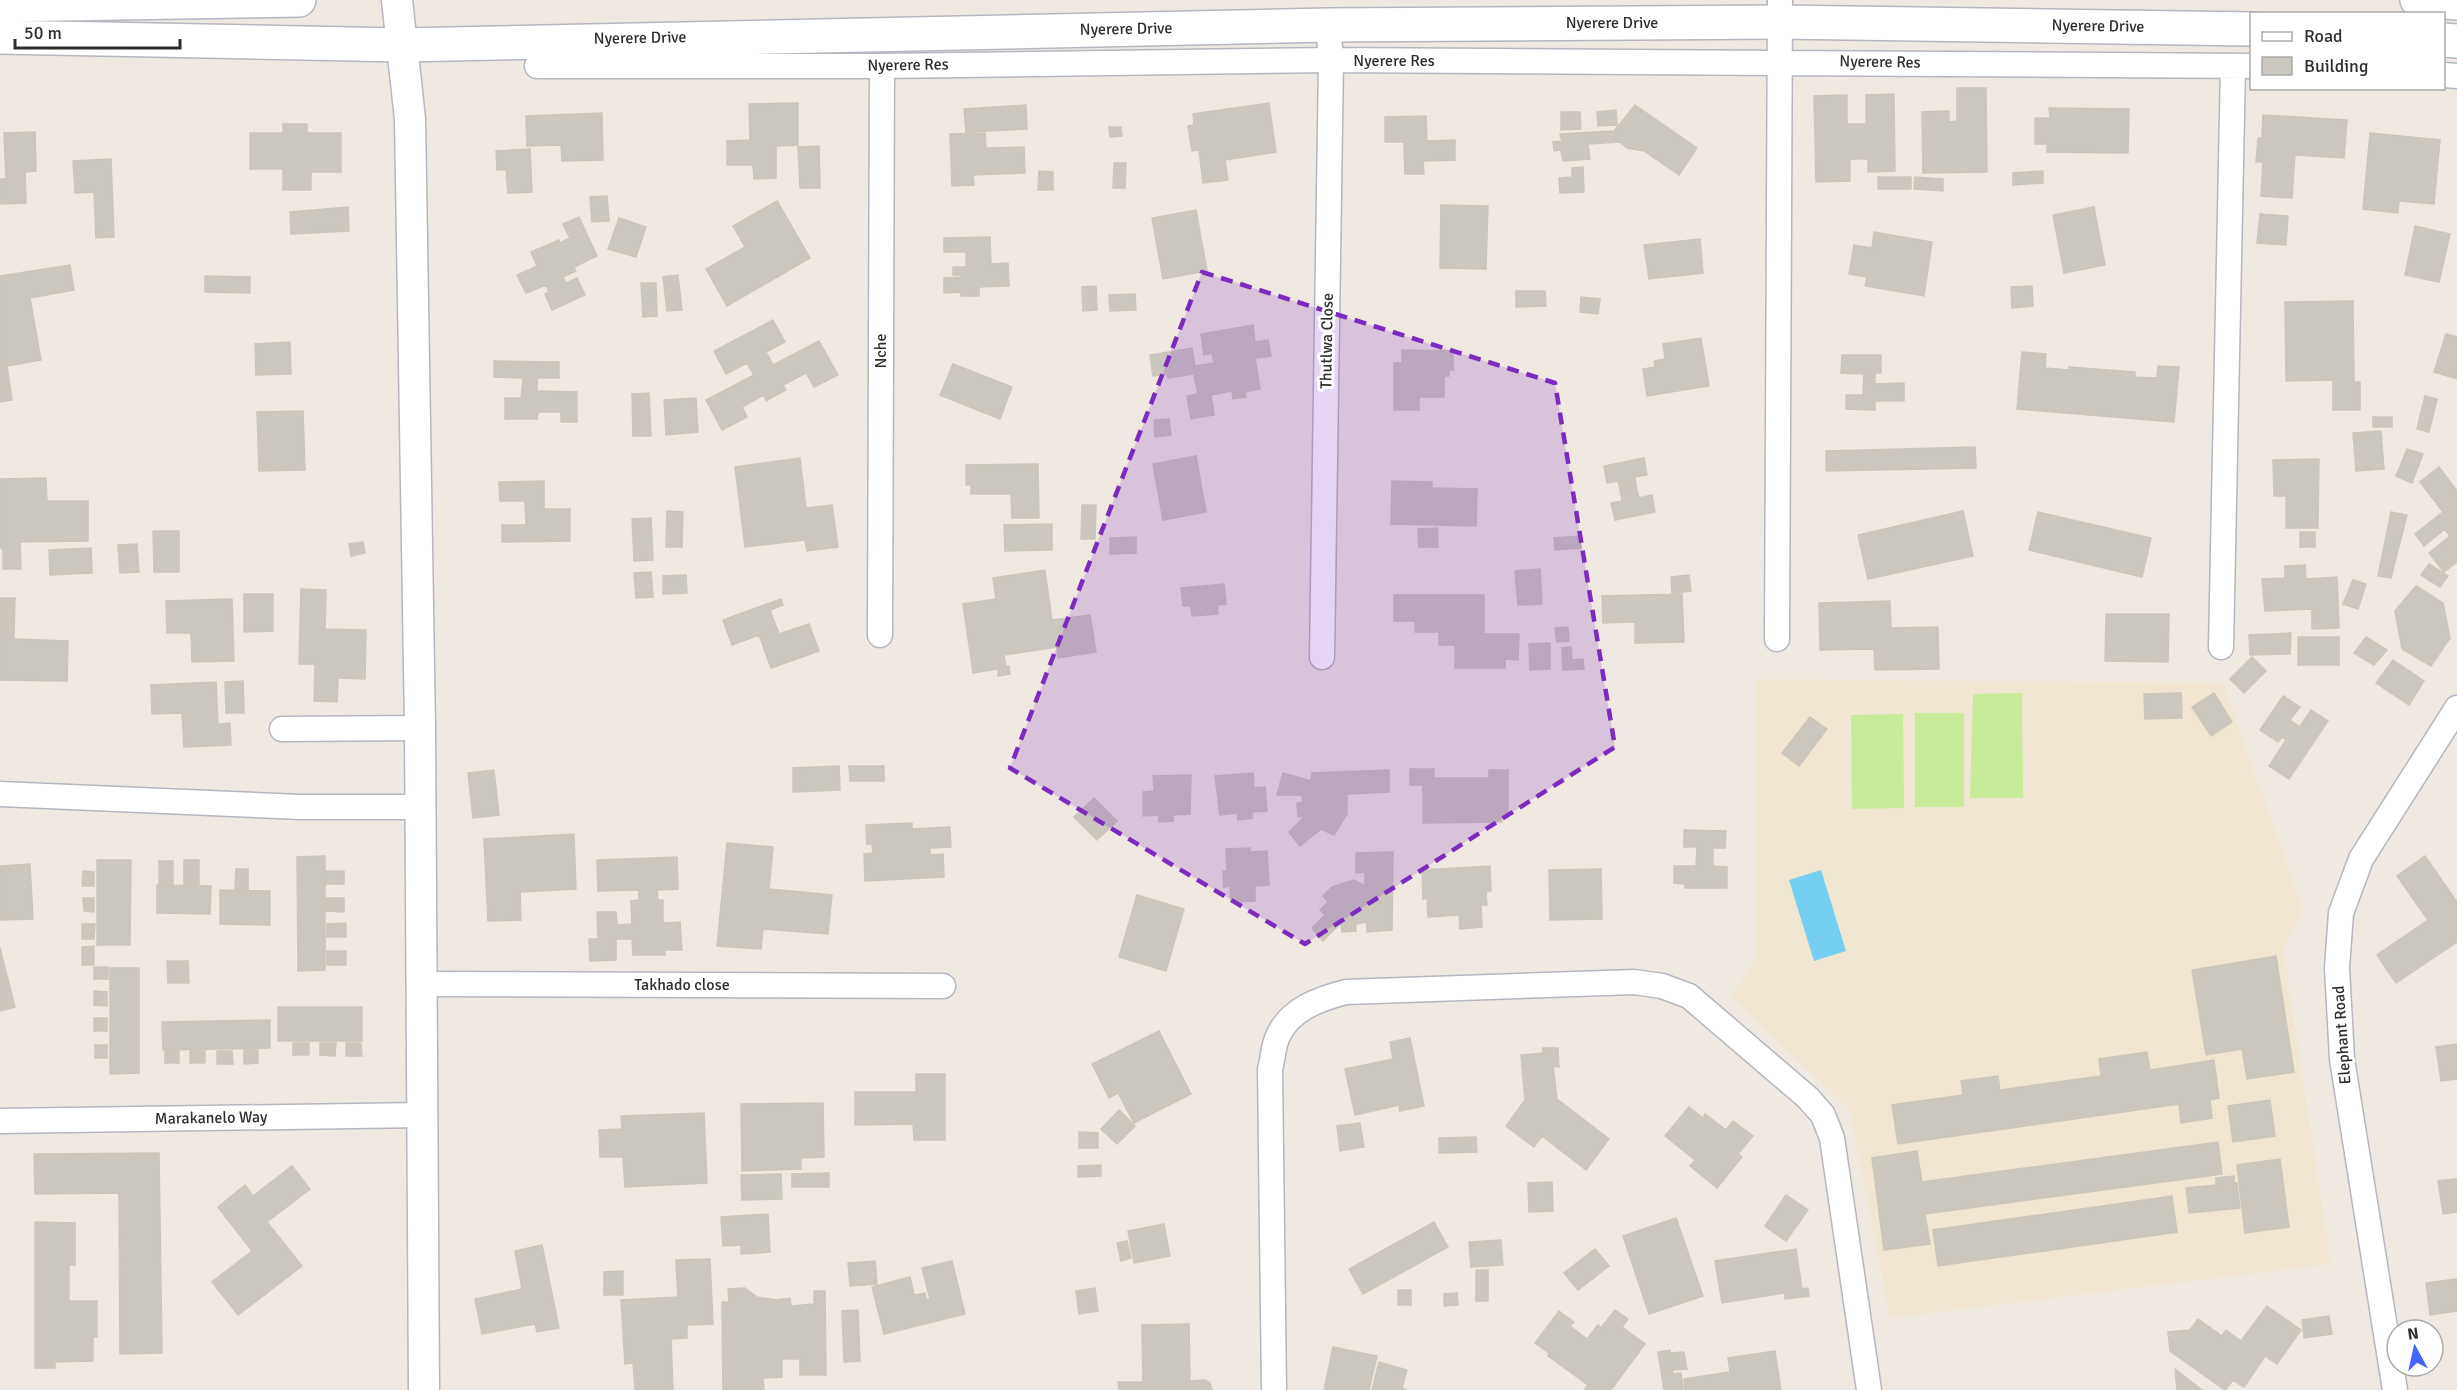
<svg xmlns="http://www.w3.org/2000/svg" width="2457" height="1390" viewBox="0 0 2457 1390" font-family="Signika,sans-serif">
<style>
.education{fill:#f0e6d1}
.pitch{fill:#c9ec9a}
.water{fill:#75cff0}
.building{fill:#cbc7bf;stroke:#cbc5ba;stroke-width:1.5}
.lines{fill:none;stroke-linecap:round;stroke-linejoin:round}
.minor-casing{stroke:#b4b7c1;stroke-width:27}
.tertiary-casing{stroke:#b4b7c1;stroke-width:33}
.secondary-casing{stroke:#b4b7c1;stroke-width:36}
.minor{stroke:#fff;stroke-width:24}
.tertiary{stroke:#fff;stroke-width:30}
.secondary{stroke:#fff;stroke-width:33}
.marked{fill:#7b2cbf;fill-opacity:0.2;stroke:#7b2cbf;stroke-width:4.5;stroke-dasharray:12 8;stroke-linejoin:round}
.labels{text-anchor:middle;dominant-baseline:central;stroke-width:6;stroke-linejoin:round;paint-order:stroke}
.street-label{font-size:16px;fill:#2e2e2e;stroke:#fff}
</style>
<rect width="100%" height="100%" fill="#efe9e1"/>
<!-- education -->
<path class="education" d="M1755,679L2223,683L2303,909L2283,948L2331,1264L1890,1318L1850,1110L1731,997L1756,959Z"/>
<!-- pitch -->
<path class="pitch" d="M2022,693L2023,798H1970L1973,694Z
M1915,713H1964V807H1915Z
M1903,714L1904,808L1852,809L1851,715Z"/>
<!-- water -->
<path class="water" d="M1821,870L1846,951L1814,961L1789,880Z"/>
<!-- building -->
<path class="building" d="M1957,88H1986L1987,172L1923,173L1922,112L1949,111V122L1957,121Z
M1894,94L1895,171L1868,172V159H1850V181L1816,182L1814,96L1847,95V124H1866V95Z
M798,103V145L776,146V178L754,179L753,165H727V141L750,140L749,104Z
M1269,103L1276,152L1225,160L1228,180L1203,183L1199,150L1192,151L1188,126L1194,125L1193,114Z
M1026,105L1027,129L966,132L964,109Z
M1635,105L1697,148L1679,175L1644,151L1627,148L1620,142L1588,144L1590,159L1563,161L1561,150L1554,151L1553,142L1562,141L1560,134L1614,131Z
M2049,108L2129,109L2128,153L2047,152V144H2035V118H2050Z
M1616,110L1617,125L1598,126L1597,112Z
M1561,112H1580L1581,129L1561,130Z
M602,113L603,160L562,161L561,145L527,146L526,116Z
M2263,115L2347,120L2344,158L2295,155L2292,198L2261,196L2263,162H2256L2258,138H2262Z
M1426,116L1427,141L1455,140V160L1423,161L1424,174H1405L1404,142H1385V117Z
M283,124H307V133H341V172H311V190H283V169H250V133H283Z
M1109,127H1121L1122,136L1110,137Z
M35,132L36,171L25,172L26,203L0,204V179H6L4,133Z
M985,133L986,148L1024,147L1025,173L973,175L974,185L952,186L950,134Z
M2370,133L2440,140L2434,204L2399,201L2398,213L2363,209Z
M819,146L820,188H800L798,147Z
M530,149L532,192L508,193L506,170H497L496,151Z
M111,159L114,237L96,238L94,192L75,193L73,161Z
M1114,163H1126L1125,188H1113Z
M1583,167L1584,192L1560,193L1559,178L1572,177V168Z
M1039,171L1053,172V190H1038Z
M2043,171V183L2013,185V173Z
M1878,177H1911V189H1878Z
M1915,177L1943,179V191L1914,189Z
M607,196L609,221L592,222L590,197Z
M777,201L810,258L727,306L706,269L745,247L733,226Z
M1441,205L1488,206L1486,269L1440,268Z
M348,207L349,231L291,234L290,212Z
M2094,207L2105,265L2064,273L2053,215Z
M1196,210L1207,271L1163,279L1152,218Z
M2260,214L2288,216L2286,245L2257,243Z
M579,217L597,256L574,267L576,271L563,277L566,283L577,278L585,295L552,310L545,294L549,292L546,285L526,293L517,275L537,266L531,252L559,240L560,243L570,238L563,224Z
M619,218L646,227L636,257L608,249Z
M2415,226L2450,234L2439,282L2405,275Z
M1874,232L1932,242L1924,296L1865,286L1867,277L1849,274L1854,245L1872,248Z
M990,237L991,264L1008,263L1009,286L979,287V296H961V292L944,293V278L962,277V275H953V267H966V252H944V238Z
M1700,239L1703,273L1649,279L1644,245Z
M70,265L74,290L30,298L41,360L7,366L12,400L0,402V276Z
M678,275L682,310L667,311L663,277Z
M205,276L250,277V293L205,292Z
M641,283H656L657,316L643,317Z
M1096,286L1097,310L1083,311L1082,287Z
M2032,286L2033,306L2012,308L2011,287Z
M1516,291H1545L1546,306L1516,307Z
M1135,294L1136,310L1110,311L1109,295Z
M1581,297L1600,299L1598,314L1580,312Z
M2353,301L2354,382H2360V410H2333V380L2286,381L2285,302Z
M773,320L785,342L766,352L773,365L819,341L838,375L814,387L806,373L783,385L786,390L766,401L764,395L742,407L747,417L722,430L706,400L754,375L747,363L726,374L714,351Z
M1253,325L1255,342L1268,340L1271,356L1255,358L1260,389L1245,392L1246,397L1233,399L1232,391L1211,395L1214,415L1191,419L1187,396L1198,394L1194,374L1168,378L1167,374L1153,376L1150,355L1192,348L1195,366L1214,363L1212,353L1204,355L1201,334Z
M2446,334L2457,337V379L2434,372Z
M1701,338L1709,386L1647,396L1643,369L1655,367L1654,361L1665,359L1663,344Z
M290,342L291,374L256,375L255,344Z
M1402,350L1453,351V370H1449V376H1444V397H1419V410H1394V363H1402Z
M2022,352L2046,354L2045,368L2069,370V367L2135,372V377L2157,378L2158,366L2179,367L2174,422L2017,409Z
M1842,355H1881V373H1875V384L1904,383V401H1875V410L1846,409V395H1863L1864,374L1841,373Z
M494,361L559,362V378H537V391L577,392V422H561V412H538L537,419H505V398H521L523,378L494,377Z
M953,364L1012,387L1000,419L940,395Z
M649,393L651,436H633L632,394Z
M2425,396L2437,399L2429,432L2417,429Z
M696,398L698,432L666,435L664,400Z
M303,411L305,470L259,471L257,412Z
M2373,417H2392V427H2373Z
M1169,419L1171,435L1155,437L1154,420Z
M2381,431L2384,469L2356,471L2353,433Z
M1975,447L1976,468L1826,471V451Z
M2407,449L2423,454L2412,483L2396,476Z
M1196,456L1206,512L1163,520L1153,464Z
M800,458L806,508L832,505L838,547L807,551L805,540L745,547L735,467Z
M1644,458L1647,475L1635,477L1636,486L1620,489L1618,481L1607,483L1604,466Z
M2319,459L2318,528H2286V496H2274L2273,460Z
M1038,464L1039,518H1012L1011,494H971V485H966V465Z
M2439,467L2457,491V562L2444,572L2429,553L2450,536L2445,529L2424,546L2415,534L2443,512L2420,482Z
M46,478L47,501H88V541L20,542L21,569H3V550L0,547V479Z
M544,481V509H570V541L502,542V525H526L525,501H500L499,482Z
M1392,481L1432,482V488L1477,489L1476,526L1391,524Z
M1636,486L1639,498L1652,495L1655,512L1615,520L1611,503L1622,501L1620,489Z
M1082,505H1096L1095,539H1081Z
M667,511L683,512L682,547H666Z
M1963,511L1973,556L1868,579L1858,535Z
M2038,512L2151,538L2142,577L2029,550Z
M2391,512L2407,515L2391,578L2378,576Z
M651,518L653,560L634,561L632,519Z
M1052,524V550L1005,551L1004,525Z
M1437,528L1438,547H1419L1418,529Z
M153,531H179V572H154Z
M2300,532H2315V547H2300Z
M1580,536L1581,548L1555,550L1554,538Z
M1136,537V553L1110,554V538Z
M363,542L365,553L351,556L349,544Z
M137,544L139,572L120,573L118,545Z
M91,548L92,573L50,575L49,550Z
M2429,564L2448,576L2440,587L2421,575Z
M2305,565L2306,579L2337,577L2339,628L2312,629V609L2265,611L2262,579L2285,578V566Z
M1540,569L1542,604L1518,605L1515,571Z
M1045,570L1052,620L1090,615L1096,652L1058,658L1057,647L1004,655L1006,667L1009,666L1010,674L998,676V669L973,673L963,604L996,599L993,578Z
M651,572L653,597L636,598L634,573Z
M686,575L687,593L663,594V576Z
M1689,575L1691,591L1672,593L1671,577Z
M2353,580L2366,584L2358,609L2343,604Z
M1224,584L1226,604L1217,605L1218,614L1192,616L1191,606H1183L1181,588Z
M2416,586L2443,603L2450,638L2431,666L2402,649L2395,611Z
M301,589L326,590L325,629L366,630L365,679L338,678L337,702L314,701L315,664H299Z
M244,594H273V631L244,632Z
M1682,594L1684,642L1635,643V622L1603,623L1602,596Z
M1394,595H1484V634H1519L1518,660L1505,659V668H1455V645H1439V632H1415V621H1394Z
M0,598H15L14,639L68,641L67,681L0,680Z
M232,599L234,661L192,662L191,633H167L166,601Z
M781,599L783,605L770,610L779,634L809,624L819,651L771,668L759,635L732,645L723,620Z
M1890,601L1891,628L1938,627L1939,669L1875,670L1874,649L1820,650L1819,603Z
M2106,614H2169L2168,662L2105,661Z
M1568,627L1569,641L1557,642L1555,628Z
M2291,633L2290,654L2250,655L2249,635Z
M2298,637H2339V665H2298Z
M2366,637L2387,650L2374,665L2354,653Z
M1550,643V669L1530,670L1529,644Z
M1571,647L1572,660L1583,659L1584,669L1563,670L1562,648Z
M2252,657L2266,671L2244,693L2230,679Z
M2393,660L2424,681L2409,705L2376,683Z
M243,681L244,713H226L225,682Z
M216,682L218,724L230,723L231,745L184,747L182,713L152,714L151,685Z
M2181,693L2182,718L2145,719L2144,694Z
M2214,693L2232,722L2211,736L2192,707Z
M2283,696L2300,707L2290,720L2300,727L2311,710L2328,721L2289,779L2269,766L2286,740L2282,737L2278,742L2260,730Z
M1810,717L1827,729L1799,766L1782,753Z
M839,766L840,790L793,792V768Z
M849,766H884V781H850Z
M1410,769H1434V778H1489V770H1508V817H1502V822L1423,823V785H1410Z
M494,770L499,815L473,818L468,773Z
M1389,770V792L1347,794V814L1334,835L1321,829L1300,846L1289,832L1305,816L1298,817L1297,803L1303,802L1302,795H1277L1283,773L1311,781L1312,773Z
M1253,773L1254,788L1265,787L1267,811L1252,812V818L1238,820L1237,813L1220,815L1215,776Z
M1191,775L1190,814L1173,815V821L1159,822V815L1143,816V792L1154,791L1153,776Z
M1094,798L1117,821L1097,840L1074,817Z
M912,823V829L950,827L951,847L930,848V855L943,854L944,877L865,881L864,854L873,853L872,844H867L866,825Z
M1684,830L1726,831L1725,848H1713V866L1727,867V888H1685V884L1674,883V866H1696L1697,847H1684Z
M574,834L576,889L520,892L521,920L488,921L484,839Z
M727,843L773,847L769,889L832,895L828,934L763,929L761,949L717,946Z
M1250,848V852L1267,851L1269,885L1255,886V901L1231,902L1230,886L1224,887L1223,871H1227L1226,849Z
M1393,852L1392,930L1367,932V922L1356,924V931L1342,932L1341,923L1323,941L1312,928L1325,915L1320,910L1328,902L1323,896L1332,887L1354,880L1365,886V872L1356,873V853Z
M325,856V970L298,971L297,857Z
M2425,856L2457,902V942L2396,983L2377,955L2428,920L2397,876Z
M677,857L678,889L657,890L658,900H663V923L680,922L682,950H665V955H633L632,939H616V960L590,961L589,939H598L597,912H616L617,925L632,924L631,901L639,900V890L598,891L597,860Z
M97,860H131L130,945H97Z
M184,860H199V886H184Z
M159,861H173V885L159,884Z
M30,864L33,919L0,920V866Z
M1490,866L1491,891L1486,892L1487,905H1481L1482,927L1460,929L1459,915L1428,917L1427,898L1423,899L1422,870Z
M236,869H248V890L235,889Z
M1601,869L1602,919L1550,920L1549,870Z
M83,871L94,872V886H82Z
M325,871H344V884H326Z
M157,885L211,886L210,914L157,913Z
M220,890L270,891V925L220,924Z
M1137,895L1184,909L1166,971L1119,957Z
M83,898H94V912L84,911Z
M326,898H344V912L326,911Z
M346,923V937H327V924Z
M82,924H95L94,939H82Z
M94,946V965H82V947Z
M0,948L15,1007L0,1011Z
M327,951H346V965H327Z
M2276,956L2294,1072L2247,1079L2242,1049L2206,1055L2192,970Z
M167,961H188L189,983H168Z
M94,967H108V979H94Z
M110,968H139V1073L110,1074Z
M94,991L107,992V1006L94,1005Z
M278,1007H362V1041H278Z
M94,1018H107V1031H94Z
M270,1020V1048L163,1050L162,1022Z
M1159,1031L1191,1094L1134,1123L1118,1093L1109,1098L1092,1064Z
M1410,1038L1424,1106L1400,1111L1399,1105L1355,1115L1345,1069L1393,1059L1390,1042Z
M293,1043H309V1055H293Z
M320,1043H336L335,1056L320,1055Z
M346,1043H361L362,1056H346Z
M2457,1044V1079L2441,1081L2436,1047Z
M95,1045H107V1058H95Z
M1543,1048H1558L1559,1067L1553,1066L1557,1099L1609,1139L1586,1170L1542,1136L1534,1147L1506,1126L1525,1100L1521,1055L1543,1053Z
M244,1050H258V1063L244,1064Z
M165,1051H179V1063H165Z
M190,1051H205V1063H190Z
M217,1051H232L233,1064H217Z
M2147,1052L2150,1070L2214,1060L2219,1098L2210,1100L2212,1118L2181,1123L2179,1104L1898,1144L1892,1105L1963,1095L1961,1081L1998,1076L2000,1090L2101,1076L2099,1059Z
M916,1074H945V1140H914L913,1124L855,1125V1092H916Z
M2270,1100L2275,1136L2233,1142L2228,1106Z
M823,1103L824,1157L801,1158V1169L742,1171L741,1104Z
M1689,1107L1703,1118L1705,1114L1726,1130L1733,1121L1753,1136L1738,1154L1742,1157L1717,1188L1690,1166L1695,1160L1665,1136Z
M1119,1110L1135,1126L1117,1144L1101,1129Z
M704,1113L707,1183L625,1187L623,1157H600L599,1130L622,1129L621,1116Z
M1360,1123L1364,1147L1340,1151L1337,1126Z
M1079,1132L1098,1133V1148H1079Z
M1476,1137L1477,1152L1439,1153V1138Z
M2218,1142L2222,1174L1925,1214L1930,1244L1884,1250L1872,1158L1917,1151L1922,1182Z
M159,1153L162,1353L120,1354L119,1193L35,1194L34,1154Z
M2280,1159L2289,1227L2245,1233L2237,1165Z
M1101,1165V1176L1078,1177V1166Z
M292,1166L310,1189L267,1222L302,1266L238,1315L212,1282L252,1251L218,1207L245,1185L253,1196Z
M829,1173V1187H792V1174Z
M781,1174L782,1199L742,1200L741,1175Z
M2234,1176V1183H2237L2240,1208L2189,1213L2186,1188L2216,1185V1178Z
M2457,1179V1212L2443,1214L2438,1181Z
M1552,1182L1553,1211L1529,1212L1528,1183Z
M1786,1195L1808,1210L1786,1241L1765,1226Z
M2172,1196L2177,1232L1938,1266L1933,1230Z
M768,1214L770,1252L741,1254V1245L723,1246L721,1217Z
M1676,1218L1703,1296L1649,1314L1623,1236Z
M35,1222L75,1223V1265H69V1301H97V1337H93V1361L55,1362V1368H35Z
M1434,1222L1448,1247L1363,1294L1349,1269Z
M1164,1224L1170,1256L1134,1263L1128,1231Z
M1501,1240L1503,1265L1471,1267L1469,1242Z
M1127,1241L1131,1258L1121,1261L1117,1243Z
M542,1245L559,1328L537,1332L535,1324L482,1334L475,1299L522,1289L515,1251Z
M1595,1249L1609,1266L1578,1290L1564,1273Z
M1796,1249L1802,1289L1808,1288L1809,1296L1785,1299V1293L1722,1303L1715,1261Z
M710,1259L713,1324L687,1325V1338L671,1339L673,1390H635L633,1363L625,1364L621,1300L678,1297L676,1260Z
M875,1261L877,1284L850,1286L848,1263Z
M952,1261L965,1314L884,1334L872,1287L910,1277L914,1295L925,1293L926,1299H930L922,1268Z
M1476,1270H1488V1301H1476Z
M623,1271V1295H604V1272Z
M2457,1279V1311L2430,1315L2426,1283Z
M745,1288L757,1297L777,1300L790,1298L791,1306L814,1304V1291H825L826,1375H800V1359H782V1377L763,1378L764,1390H723L722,1302H729L728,1289Z
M1095,1288L1098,1311L1079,1314L1076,1291Z
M1398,1290H1411V1305H1398Z
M1457,1293L1458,1305L1444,1306V1294Z
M2267,1306L2301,1330L2277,1364L2265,1356L2244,1387L2233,1380L2225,1390L2170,1351L2168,1332L2190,1330L2198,1319L2222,1336L2226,1330L2241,1341Z
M858,1310L860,1361L844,1362L842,1311Z
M1615,1310L1628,1319L1622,1327L1645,1344L1611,1390H1584L1588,1385L1548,1356L1549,1353L1535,1343L1559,1311L1574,1322L1570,1326L1587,1339L1598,1325L1601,1328Z
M2329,1316L2332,1334L2304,1338L2302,1320Z
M1189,1324L1190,1381L1205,1380L1210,1383L1212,1390H1119L1118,1382H1143L1142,1325Z
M1333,1347L1377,1356L1369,1390H1324Z
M1670,1350L1673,1374L1681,1373L1683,1390H1664L1658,1352Z
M1775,1351L1781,1390H1685L1684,1379L1730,1372L1728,1358Z
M1684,1352L1687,1369L1674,1370L1671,1353Z
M1379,1362L1407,1370L1402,1388L1407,1390H1372Z
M2175,1369L2202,1390H2177Z"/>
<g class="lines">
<defs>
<path id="minor" d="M537,66H882L1331,60L2252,66
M2444,75L2457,76
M880,635L882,66
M1777,639L1780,0
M2221,647L2233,66
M1322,657L1331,60L1328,25
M282,729L420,728
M0,794L300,807H420
M420,984L943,986
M0,1121L422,1115
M1274,1390L1270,1069C1273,1059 1273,1046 1278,1036C1290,1009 1319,999 1346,992L1634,982L1662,986L1689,996L1808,1098L1823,1115L1832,1138L1869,1390
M2395,1390L2342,1059L2337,968L2341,913L2361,859L2457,708"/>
<path id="tertiary" d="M397,0L410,119L420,728L424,1390"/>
<path id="secondary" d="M2417,0L2457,3
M0,5L299,0
M0,37L401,45L1328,25L1780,22L2252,29
M2444,40L2457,41"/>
</defs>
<!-- minor casing -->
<use href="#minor" class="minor-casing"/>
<!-- tertiary casing -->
<use href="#tertiary" class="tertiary-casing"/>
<!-- secondary casing -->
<use href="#secondary" class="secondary-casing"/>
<!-- minor -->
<use href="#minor" class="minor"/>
<!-- tertiary -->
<use href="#tertiary" class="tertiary"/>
<!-- secondary -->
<use href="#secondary" class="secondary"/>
</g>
<!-- marked area -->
<path class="marked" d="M1202,272L1555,383L1615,747L1305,944L1010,768Z"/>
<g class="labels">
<!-- street labels -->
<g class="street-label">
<text x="1612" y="23">Nyerere Drive</text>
<text transform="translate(2098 26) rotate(1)">Nyerere Drive</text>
<text transform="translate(1126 29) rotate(-1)">Nyerere Drive</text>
<text transform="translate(640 38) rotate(-1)">Nyerere Drive</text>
<text x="1394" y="61">Nyerere Res</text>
<text transform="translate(1880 62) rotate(1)">Nyerere Res</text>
<text transform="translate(908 65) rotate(-1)">Nyerere Res</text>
<text transform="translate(1327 341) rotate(-89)">Thutlwa Close</text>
<text transform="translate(881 351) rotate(-90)">Nche</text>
<text x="682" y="985">Takhado close</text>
<text transform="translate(2342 1035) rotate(-94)">Elephant Road</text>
<text transform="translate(211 1118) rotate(-1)">Marakanelo Way</text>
</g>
</g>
<!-- legend -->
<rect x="2250" y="12" width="195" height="78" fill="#ffffff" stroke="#ababab" stroke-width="1.5"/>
<rect x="2262" y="32" width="30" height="9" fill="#ffffff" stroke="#ababab" stroke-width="1.5"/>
<text x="2304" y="42" font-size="18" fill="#2e2e2e">Road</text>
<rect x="2262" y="57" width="30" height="18" fill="#cbc7bf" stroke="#ababab" stroke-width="1.5"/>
<text x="2304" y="72" font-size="18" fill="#2e2e2e">Building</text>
<!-- north arrow -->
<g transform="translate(2415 1348) rotate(352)"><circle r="28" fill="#ffffff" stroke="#ababab" stroke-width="1.5"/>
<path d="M0-4.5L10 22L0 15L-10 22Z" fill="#4264fb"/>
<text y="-9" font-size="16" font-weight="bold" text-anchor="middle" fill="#2e2e2e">N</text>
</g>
<!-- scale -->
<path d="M15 39v9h165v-9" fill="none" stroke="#2e2e2e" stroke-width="3"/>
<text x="24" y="39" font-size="18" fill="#2e2e2e" stroke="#ffffff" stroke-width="4.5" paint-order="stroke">50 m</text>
</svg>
